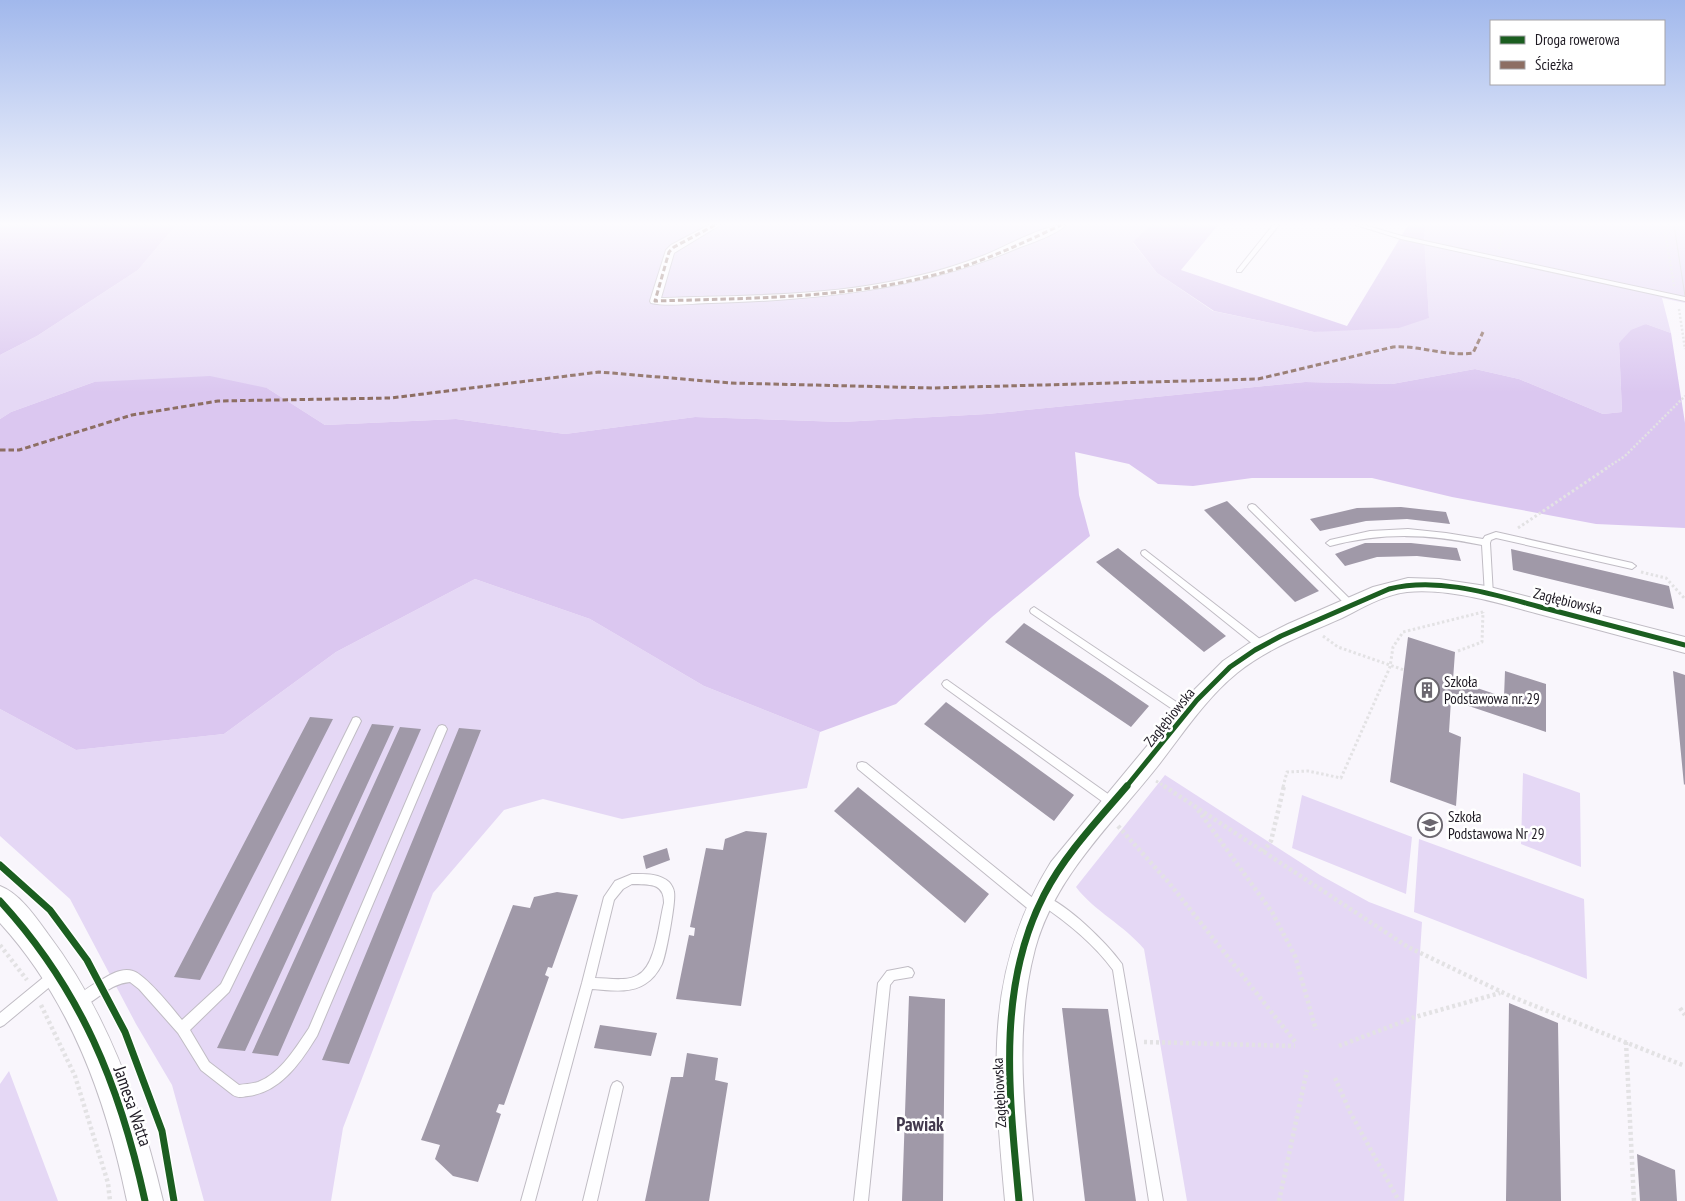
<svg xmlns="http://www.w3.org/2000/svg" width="1685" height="1201" viewBox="0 0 1685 1201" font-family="'PT Sans Narrow',sans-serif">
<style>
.green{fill:#e5d8f5}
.forest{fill:#dbc7f0}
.building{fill:#a099a8}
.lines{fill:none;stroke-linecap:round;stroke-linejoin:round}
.service-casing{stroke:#c0bcc4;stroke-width:2}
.pedestrian-casing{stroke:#c0bcc4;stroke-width:2}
.minor-casing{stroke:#c0bcc4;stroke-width:2}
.tertiary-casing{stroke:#c0bcc4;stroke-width:2}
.path-far2{stroke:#e3e2e4;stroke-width:2.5;stroke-dasharray:2 2;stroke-linecap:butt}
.path-far1{stroke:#e3e2e4;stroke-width:3;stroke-dasharray:2.5 2.5;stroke-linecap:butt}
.path{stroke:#e3e2e4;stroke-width:4.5;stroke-dasharray:3 3;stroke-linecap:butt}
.service{fill:#fefeff;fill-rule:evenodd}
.pedestrian{fill:#fefeff;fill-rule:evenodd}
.minor{fill:#fefeff;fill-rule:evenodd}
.tertiary{fill:#fefeff;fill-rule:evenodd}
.tram{stroke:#cfced1;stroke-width:1}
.quiet{stroke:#8d6e63;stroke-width:3;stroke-dasharray:5.5 3;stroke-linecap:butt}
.cycleway-far1-casing{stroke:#fff;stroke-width:8}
.cycleway-casing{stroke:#fff;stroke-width:10}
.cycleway-far1{stroke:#1b5e20;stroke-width:5}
.cycleway{stroke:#1b5e20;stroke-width:7}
.labels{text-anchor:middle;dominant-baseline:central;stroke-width:5;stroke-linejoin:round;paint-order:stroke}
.street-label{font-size:15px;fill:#1e1a23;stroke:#fff}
.poi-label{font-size:15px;fill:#1e1a23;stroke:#fff;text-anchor:start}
.near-street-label{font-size:18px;fill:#1e1a23;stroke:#fff}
.near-neighbourhood-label{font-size:19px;font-weight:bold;fill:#42394d;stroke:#fff}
</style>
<rect width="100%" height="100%" fill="#f9f6fc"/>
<!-- green -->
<path class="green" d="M176,225H1150L1133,243L1157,273L1213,311L1314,332L1429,318L1424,235L1426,225H1685V303L1662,298L1671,333L1646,324L1619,343L1622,412L1603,414L1519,379L1475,369L1392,384L1305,382L987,414L842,422L695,417L565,434L456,419L325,425L267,388L94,382L11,412L0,419V355L37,336L138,270Z
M475,579L590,619L704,686L820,732L807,788L622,819L543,799L504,810L433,893L343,1128L331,1201H204L172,1085L136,1024L70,899L0,836V709L76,750L224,734L336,652Z
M1523,773L1580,793L1581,867L1521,844Z
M1165,775L1320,875L1369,902L1422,922L1404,1201H1187L1144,949C1124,925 1094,911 1076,887Z
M1302,795L1412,837L1406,894L1292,848Z
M1419,839L1584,899L1587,979L1414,912Z
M9,1071L58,1201H0V1084Z"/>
<!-- forest -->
<path class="forest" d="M0,225H176L138,270L37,336L0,355Z
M1150,225H1218L1181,270L1347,326L1408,225H1426L1424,235L1429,318L1399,328L1314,332L1214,311L1157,273L1133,242Z
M1646,324L1671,333L1685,423V528L1596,524L1452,497L1372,478H1252L1193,486L1158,484L1129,464L1075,452L1079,495L1090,536L992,617L896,704L820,732L704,686L590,619L475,579L336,652L224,734L76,750L0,709V419L11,412L94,382L210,376L267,388L325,425L456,419L565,434L695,417L842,422L987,414L1305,382L1392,384L1475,369L1519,379L1603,414L1622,412L1619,343L1631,330Z"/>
<!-- building -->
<path class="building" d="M1227,501L1258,531L1319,591L1295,602L1204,510Z
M1401,507L1446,512L1450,524L1407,519L1366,521L1320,531L1310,519L1357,508Z
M1365,543H1411L1457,548L1461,561L1417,556L1377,557L1345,566L1335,554Z
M1118,548L1186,603L1226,636L1204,652L1096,562Z
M1511,549L1669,586L1674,609L1513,570Z
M1024,623L1105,676L1149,706L1131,727L1005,642Z
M1408,637L1455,652L1453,680L1504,697L1505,671L1546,684V732L1451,700L1449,732L1461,737L1456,806L1390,782Z
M1673,671L1685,675V784L1684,785Z
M946,702L1074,795L1054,821L924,724Z
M310,717L333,719L200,980L174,977Z
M372,724L394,726L245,1051L217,1048Z
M400,727L421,729L278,1056L252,1053Z
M459,728L481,730L349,1064L322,1060Z
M858,787L989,894L965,923L834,811Z
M746,831L767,833L741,1006L676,999L689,935L694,936L695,928L690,927L706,848L723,850L725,839Z
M667,848L670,860L646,869L643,856Z
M557,892L578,895L552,968L548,967L545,975L549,977L504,1105L499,1104L496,1112L501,1114L478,1182L453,1176L435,1159L440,1145L421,1140L513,905L530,908L534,897Z
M909,996L945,999L943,1201H902Z
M1509,1003L1558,1023L1561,1201H1506Z
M1062,1008L1108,1009L1136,1201H1085Z
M600,1025L657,1033L651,1056L594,1048Z
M687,1053L718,1058L715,1080L728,1083L709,1201H645L671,1077H683Z
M1637,1154L1675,1170L1677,1201H1640Z"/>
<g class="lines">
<defs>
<path id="service" d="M1273,225H1279L1241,272H1237V270Z
M1356,225H1364L1402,236L1475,252L1685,297V301L1401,239Z
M1252,504L1255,505L1354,603L1355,605L1354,607H1348L1249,509L1248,507L1249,505Z
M1408,529L1446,533L1483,539L1485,536L1496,532L1632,563L1636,566L1632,569L1496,538L1491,540L1490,543L1493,595L1492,597H1486L1485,595L1482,545C1427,534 1385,532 1330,546L1326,543L1330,540L1370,531Z
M1145,550L1265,643L1267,646L1265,649H1259L1142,555L1141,553L1142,551Z
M1034,607L1190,711L1192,714L1190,717L1187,718L1184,717L1031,613L1030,611L1031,609Z
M947,680L1118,801L1119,804L1118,807L1114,809L1110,807L944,687L942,684L944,681Z
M356,717L359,718L361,721L229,992L190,1030L209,1062L239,1085C245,1084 252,1084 258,1082C281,1073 296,1047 309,1028L437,729L439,726L442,725L445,726L447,729L317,1036C301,1062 281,1092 248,1096C242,1097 238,1098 233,1095L201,1070L178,1033L139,989L130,982C108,984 99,1000 80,1008L76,1006L74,1002C78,993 92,985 101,980C110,975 122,967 133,971C146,975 173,1009 182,1020L221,984L353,718Z
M862,762L866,763L1039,903L1038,900L1039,896L1043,895C1068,905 1106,942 1122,964L1163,1201H1149L1113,970C1094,944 1067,922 1040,904L1042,908L1040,912L1036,913L1032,912L858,769L857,766L858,763Z
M632,874C644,874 659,873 669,882C671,884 674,889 674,892C676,901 666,955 662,964C658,972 653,979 645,984C630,994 609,990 592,989L535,1201H521L582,983L604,897L615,881ZM632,884C649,885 664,882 664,903C659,922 656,966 638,975C626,982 608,978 595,978L614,900L623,889Z
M908,967L912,969L914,973L912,977L894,980L890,985L868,1201H854L878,983L887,971Z
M54,970L58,972L60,976L58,980L4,1025L0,1027V1013L50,972Z
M617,1081L621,1083L623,1087L597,1201H583L611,1087L613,1083Z"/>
<path id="pedestrian" d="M709,225H720L674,253L661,298C744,295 830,297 912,277C937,272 961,264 985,255C1005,247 1047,223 1066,225C1056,235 1031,243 1018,248C920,290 818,300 712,303C695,303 668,307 651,303L650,301L666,250L671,245Z"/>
<path id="minor" d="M1408,578L1439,579L1486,586L1685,637V653C1636,640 1588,627 1539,614C1497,603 1451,588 1407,592C1383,595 1362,608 1342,618C1306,634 1268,648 1237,673C1205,699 1182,735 1157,767C1111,825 1055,876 1035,949C1013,1032 1025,1117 1033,1201H1005C994,1077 982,973 1051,862L1190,694L1223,661L1248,644L1288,624L1373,587Z"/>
<path id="tertiary" d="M0,886C20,894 35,916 48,934C107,1012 141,1106 163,1201H127C106,1099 71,1001 0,923Z"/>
</defs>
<!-- service casing -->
<use href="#service" class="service-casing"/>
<!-- pedestrian casing -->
<use href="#pedestrian" class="pedestrian-casing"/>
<!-- minor casing -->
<use href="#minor" class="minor-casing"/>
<!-- tertiary casing -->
<use href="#tertiary" class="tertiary-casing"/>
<!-- path-far2 -->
<path class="path-far2" d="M1664,225L1674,286
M1499,249L1503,225
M1679,309L1685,349
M1605,469L1625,456L1685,396"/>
<!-- path-far1 -->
<path class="path-far1" d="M1518,528L1607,468
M1641,572L1666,578L1685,599
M1323,636L1338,647L1404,670
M1458,651L1482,642L1483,612
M1156,781L1166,787
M1283,787L1287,772L1308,771L1341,778L1390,667L1393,647L1403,632L1483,612"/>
<!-- path -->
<path class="path" d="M1164,786L1408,947L1510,996L1685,1066
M1198,810L1272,912L1295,956L1316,1030
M1118,826L1170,884L1296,1043
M1263,852L1271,841L1284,786
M0,945L27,980
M41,1005L75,1076L108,1183L110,1201
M1680,1008L1685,1015
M1144,1042L1295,1046
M1626,1042L1634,1201
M1339,1046L1415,1017L1500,993
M1335,1078L1350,1112L1399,1201
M1279,1201L1307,1070"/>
<!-- service -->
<use href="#service" class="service"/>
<!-- pedestrian -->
<use href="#pedestrian" class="pedestrian"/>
<!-- minor -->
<use href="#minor" class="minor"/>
<!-- tertiary -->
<use href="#tertiary" class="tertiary"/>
<!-- tram -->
<path class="tram" d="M1674,225L1685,296"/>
<!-- quiet -->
<path class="quiet" d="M715,225L674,247L669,252L655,301C752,298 851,299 945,272C985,261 1023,243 1061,225
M0,450H19L132,415L218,401L391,398L599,372L731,383L933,388L1258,379L1393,347C1420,345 1446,357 1473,353L1483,332"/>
<defs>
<path id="cycleway-far1" d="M1126,787L1197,700L1230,667L1255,650L1281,636L1389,589C1441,576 1498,596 1548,609C1593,621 1639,633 1685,645"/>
<path id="cycleway" d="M0,865L50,910L87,960L125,1032L162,1131L174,1201
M0,901C81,989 120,1086 145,1201
M1019,1201C1010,1099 995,990 1044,895C1065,854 1098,820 1127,786"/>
</defs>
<!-- cycleway-far1 casing -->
<use href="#cycleway-far1" class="cycleway-far1-casing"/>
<!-- cycleway casing -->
<use href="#cycleway" class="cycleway-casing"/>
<!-- cycleway-far1 -->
<use href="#cycleway-far1" class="cycleway-far1"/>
<!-- cycleway -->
<use href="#cycleway" class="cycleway"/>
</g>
<!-- sky -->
<linearGradient id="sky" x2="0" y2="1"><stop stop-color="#a1b8ec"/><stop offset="0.57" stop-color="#fcfbfe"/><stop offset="1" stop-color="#fcfbfe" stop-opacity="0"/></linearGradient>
<rect width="1685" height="393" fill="url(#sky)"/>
<!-- icons -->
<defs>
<symbol id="building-ring" viewBox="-11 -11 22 22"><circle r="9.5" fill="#fff" stroke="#6b676f" stroke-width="1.5"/><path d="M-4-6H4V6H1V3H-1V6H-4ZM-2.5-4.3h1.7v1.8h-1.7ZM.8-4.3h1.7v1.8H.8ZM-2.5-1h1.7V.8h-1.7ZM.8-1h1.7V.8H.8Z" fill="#6b676f"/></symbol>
<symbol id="school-ring" viewBox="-11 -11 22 22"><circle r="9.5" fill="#fff" stroke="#6b676f" stroke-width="1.5"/><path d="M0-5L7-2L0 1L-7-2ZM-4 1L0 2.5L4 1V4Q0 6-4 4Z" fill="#6b676f"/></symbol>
</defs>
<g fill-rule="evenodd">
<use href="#building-ring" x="1413" y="676" width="28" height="28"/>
<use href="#school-ring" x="1416" y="811" width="28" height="28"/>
</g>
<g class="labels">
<!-- street labels -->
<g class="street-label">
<text transform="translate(1568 601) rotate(14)">Zagłębiowska</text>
<text transform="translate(1169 717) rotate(-51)">Zagłębiowska</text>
<text transform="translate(999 1093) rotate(-93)">Zagłębiowska</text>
</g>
<!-- poi labels -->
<g class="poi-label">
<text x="1444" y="681">Szkoła<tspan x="1444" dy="17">Podstawowa nr. 29</tspan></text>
<text x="1448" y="816">Szkoła<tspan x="1448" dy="17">Podstawowa Nr 29</tspan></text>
</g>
<!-- near-street labels -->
<g class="near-street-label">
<text transform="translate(133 1106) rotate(71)">Jamesa Watta</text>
</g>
<!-- near-neighbourhood labels -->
<g class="near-neighbourhood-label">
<text x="920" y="1124">Pawiak</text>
</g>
</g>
<!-- legend -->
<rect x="1490" y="20" width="175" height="65" fill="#ffffff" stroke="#a5a3a7"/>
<rect x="1500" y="36" width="25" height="8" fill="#1b5e20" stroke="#a5a3a7"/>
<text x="1535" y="45" font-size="15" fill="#1e1a23">Droga rowerowa</text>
<rect x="1500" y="61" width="25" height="8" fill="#8d6e63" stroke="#a5a3a7"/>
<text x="1535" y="70" font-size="15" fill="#1e1a23">Ścieżka</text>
</svg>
